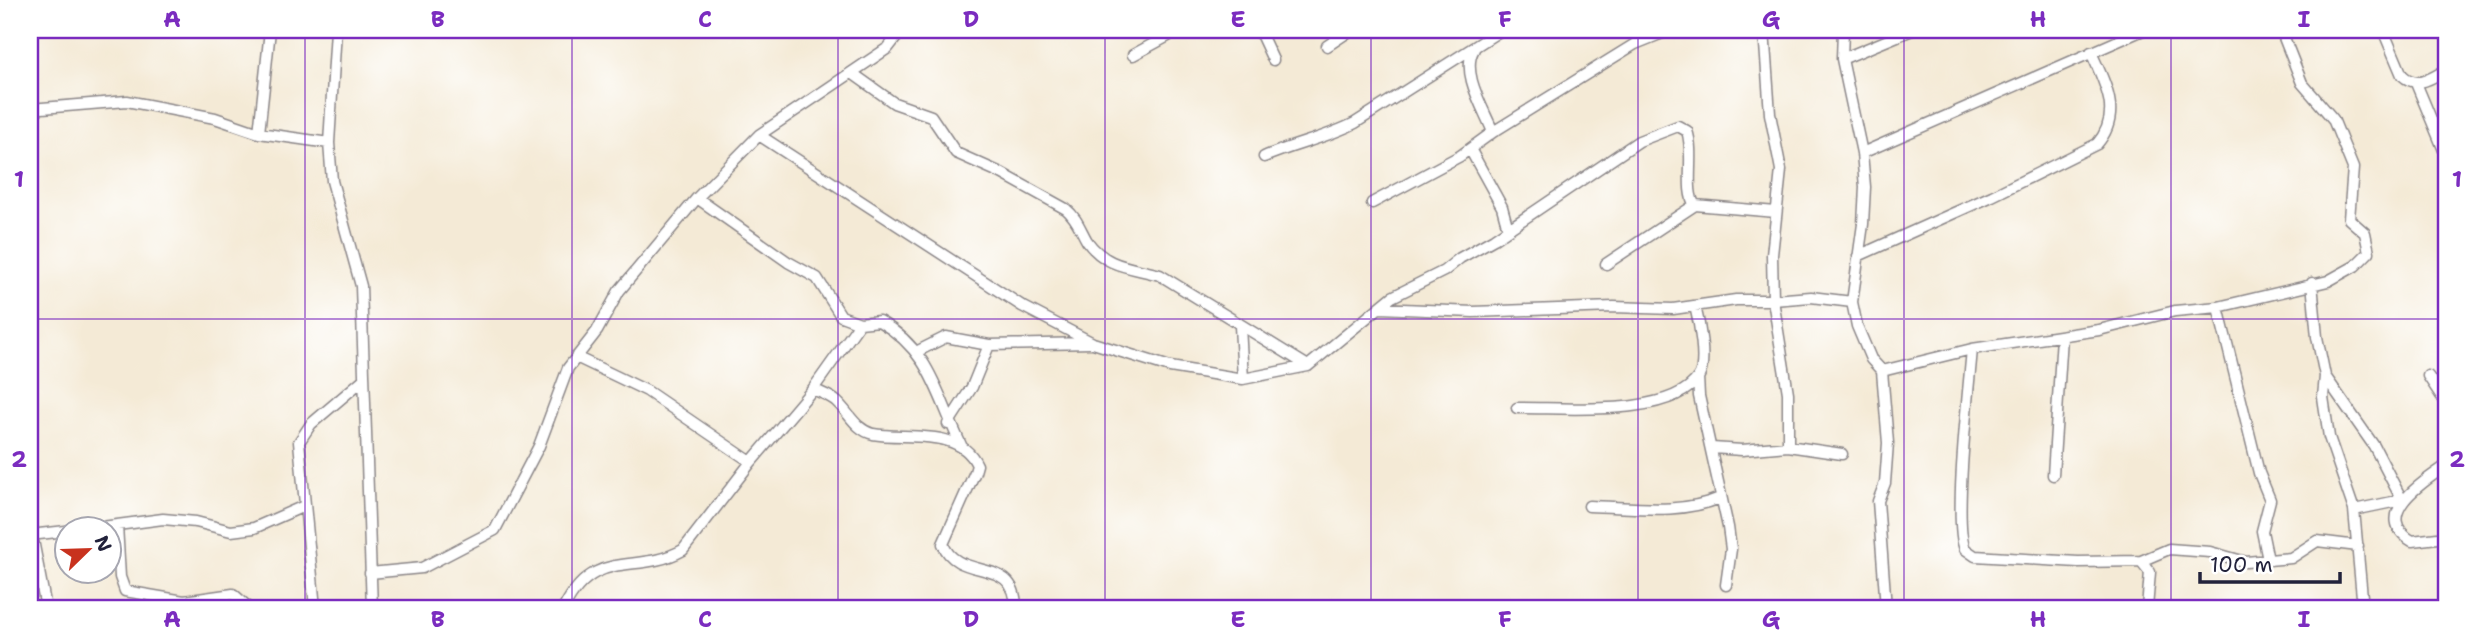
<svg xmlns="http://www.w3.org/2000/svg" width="2476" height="638" viewBox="0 0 2476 638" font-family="'Shantell Sans',sans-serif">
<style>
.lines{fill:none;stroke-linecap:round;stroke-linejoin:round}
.minor-casing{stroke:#8b8688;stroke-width:13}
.minor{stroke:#fff;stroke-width:10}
.grid{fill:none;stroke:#7b2cbf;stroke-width:2;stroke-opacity:0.55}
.neatline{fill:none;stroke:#7b2cbf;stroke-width:2.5}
.grid-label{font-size:23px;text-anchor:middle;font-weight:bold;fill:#7b2cbf}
</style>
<rect width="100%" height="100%" fill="#fff"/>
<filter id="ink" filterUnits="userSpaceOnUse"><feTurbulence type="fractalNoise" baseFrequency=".0143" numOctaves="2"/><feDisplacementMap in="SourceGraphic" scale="14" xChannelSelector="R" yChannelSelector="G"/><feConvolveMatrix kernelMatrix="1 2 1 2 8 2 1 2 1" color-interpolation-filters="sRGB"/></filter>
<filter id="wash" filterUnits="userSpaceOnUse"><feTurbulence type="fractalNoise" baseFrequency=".00686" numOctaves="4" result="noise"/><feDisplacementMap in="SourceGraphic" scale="28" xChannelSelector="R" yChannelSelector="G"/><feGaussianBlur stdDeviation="1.57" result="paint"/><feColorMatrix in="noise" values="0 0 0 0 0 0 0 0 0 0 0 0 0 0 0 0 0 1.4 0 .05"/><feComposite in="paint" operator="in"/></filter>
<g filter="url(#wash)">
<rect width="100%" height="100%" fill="#f4ead6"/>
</g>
<g filter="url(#ink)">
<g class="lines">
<defs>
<path id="minor" d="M336,30L329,143L332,181L361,286L372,608
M1259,30L1273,60
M1764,30L1770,114L1781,170L1772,255L1773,300L1811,297L1852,302
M1843,30L1842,59L1862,153L1865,187L1863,224L1852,302L1857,326L1871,359L1882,371L1888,443L1885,483L1878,501L1886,608
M2383,30L2402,75C2417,89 2430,79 2446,70
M1327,46L1351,30
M1133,55L1168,36L1172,30
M1842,59L1912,30
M852,73L894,103L931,116L956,153L1001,173L1066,209C1077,218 1080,229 1087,241C1106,268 1132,267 1160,275L1308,366
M2416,83L2446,155
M30,109L127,101L215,118L259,133L329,143
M1493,132L1635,44L1670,30
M259,133L270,30
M759,135L1022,306L1093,343L1170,367L1243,379L1308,366L1392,297L1444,271L1460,258L1494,239L1639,141L1678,126L1687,131C1695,153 1684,191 1695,205L1776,212
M1470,149L1502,207L1508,229
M1862,153L2143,30
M1264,157C1294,144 1326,138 1355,123L1501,30
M697,198L788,262L817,278L841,316L860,323L879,321C931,351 937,395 961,445
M1372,203L1460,156L1493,132C1484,109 1460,72 1474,49
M1858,256L1992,196L2097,144C2123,114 2105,84 2091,52
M1606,264L1695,205
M2312,283L2317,337L2325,376L2323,397L2329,437L2354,510L2363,608
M2218,307L2259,473L2270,500L2262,531L2268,560
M1379,308L1473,312L1614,307L1673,309L1736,300H1773L1788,393V446
M1240,326L1243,379
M1972,349C1969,386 1953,523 1965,549L1975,556L2078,562L2141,561L2150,572L2147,608
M916,352L946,337L989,345L1091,343
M576,357L647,391L751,462L813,389L860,323
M1882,371L1972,349L2099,330L2175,311L2218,307L2328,281L2355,266L2369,252L2365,233L2349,219L2353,168L2333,119L2302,83L2281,30
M2325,376L2374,446L2402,500L2354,510
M2428,376L2446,403
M1698,377L1699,396L1728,527L1731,549L1726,585
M813,389C821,393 831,396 837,402C849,413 856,430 873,434C906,440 960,427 977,465L975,472L943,544C958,583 1016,554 1016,608
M1517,408C1561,407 1672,419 1699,376C1707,362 1699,321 1695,306
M948,424L972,387L989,345
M1712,448L1742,450L1788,446L1842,454
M2446,466C2424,481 2370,515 2412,541L2446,537
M2053,475L2062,337
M1589,506C1632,507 1680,515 1720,498
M117,525L120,577L125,591L184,601L233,594L249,608
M79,530L163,519L196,522L231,531L254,528L304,506
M30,535L66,531
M32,535L46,608
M2141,561L2169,549L2210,552L2246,562L2291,558L2317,541L2358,546
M370,573L422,568L495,530L539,446L568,368L597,331L619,291L697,198L759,135L888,48L902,30
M315,608L299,442L311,424L364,379
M564,608C595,546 636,576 683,550L751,462"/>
</defs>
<!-- minor casing -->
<use href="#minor" class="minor-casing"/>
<!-- minor -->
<use href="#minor" class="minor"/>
</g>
</g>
<!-- grid -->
<path class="grid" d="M305,30V608M572,30V608M838,30V608M1105,30V608M1371,30V608M1638,30V608M1904,30V608M2171,30V608M30,319H2446"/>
<!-- margin -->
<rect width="2476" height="638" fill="none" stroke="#fff" stroke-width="77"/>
<!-- north arrow -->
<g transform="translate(88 550) rotate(67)"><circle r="33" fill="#ffffff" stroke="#a7a7b1" stroke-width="2"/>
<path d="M0-5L12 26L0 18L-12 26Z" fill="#c8321e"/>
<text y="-10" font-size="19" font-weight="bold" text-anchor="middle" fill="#22223b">N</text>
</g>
<!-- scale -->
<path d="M2200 572v10h140v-10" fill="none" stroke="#22223b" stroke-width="3.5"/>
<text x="2210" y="572" font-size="21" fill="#22223b" stroke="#ffffff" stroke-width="5" paint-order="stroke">100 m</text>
<rect x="38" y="38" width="2400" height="562" class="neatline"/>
<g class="grid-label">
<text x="172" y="27">A</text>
<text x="438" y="27">B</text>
<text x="705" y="27">C</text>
<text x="971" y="27">D</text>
<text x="1238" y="27">E</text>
<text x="1505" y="27">F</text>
<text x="1771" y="27">G</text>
<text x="2038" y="27">H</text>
<text x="2304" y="27">I</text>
<text x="19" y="187">1</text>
<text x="2457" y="187">1</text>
<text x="19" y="467">2</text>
<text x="2457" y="467">2</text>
<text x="172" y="627">A</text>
<text x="438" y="627">B</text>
<text x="705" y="627">C</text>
<text x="971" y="627">D</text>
<text x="1238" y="627">E</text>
<text x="1505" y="627">F</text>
<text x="1771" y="627">G</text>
<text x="2038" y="627">H</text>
<text x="2304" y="627">I</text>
</g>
</svg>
